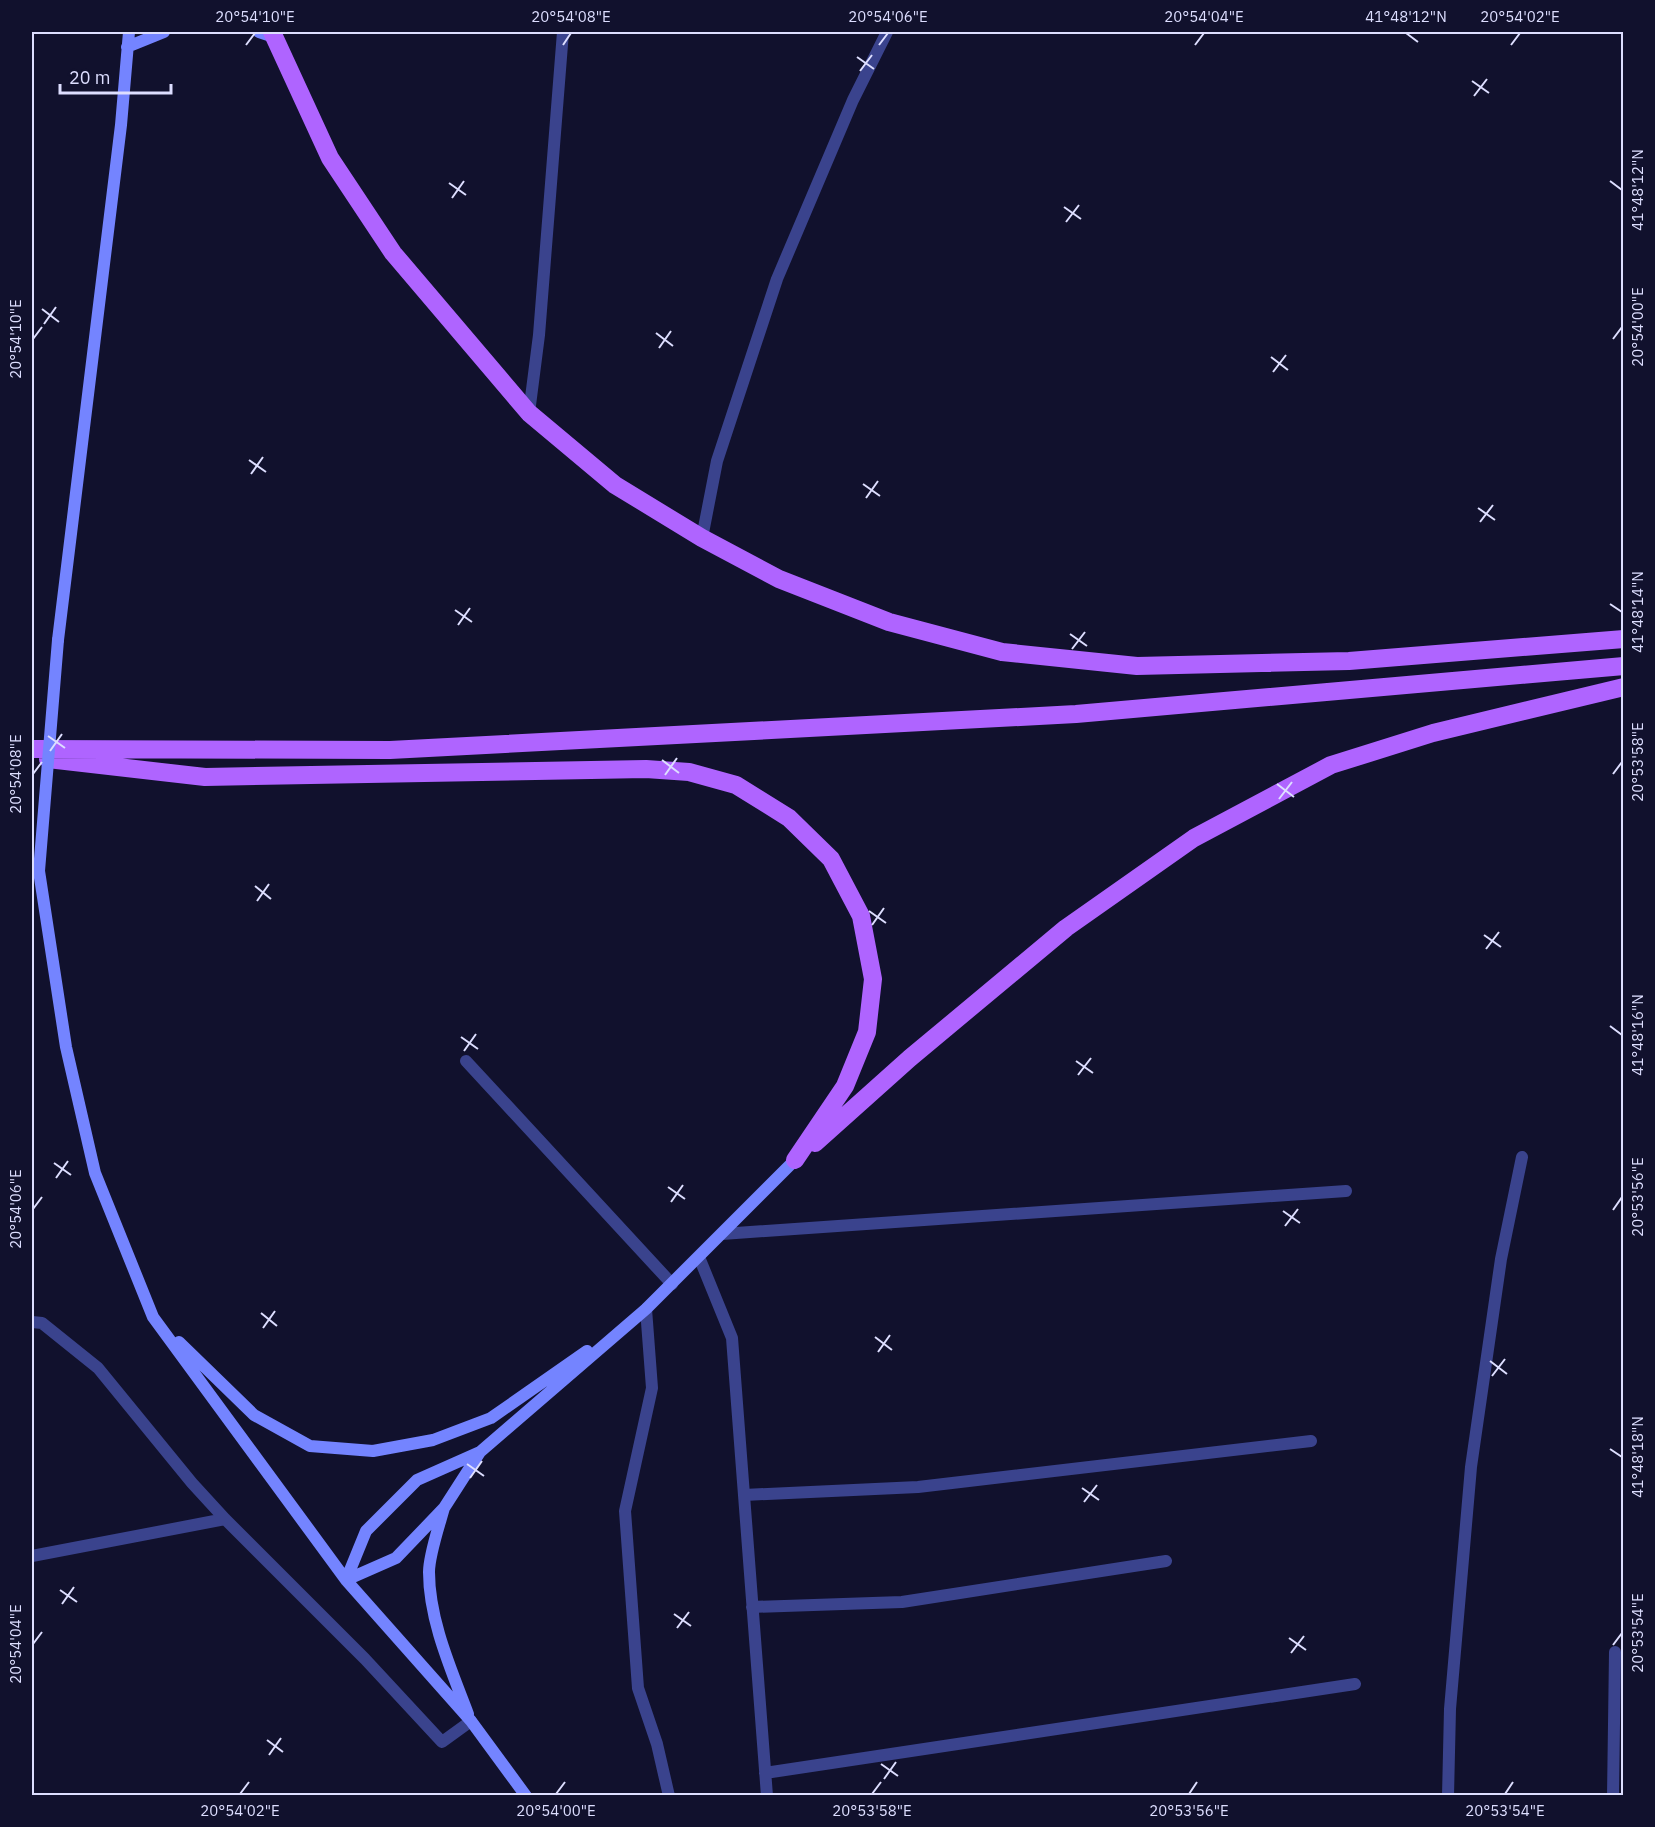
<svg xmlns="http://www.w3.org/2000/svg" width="1655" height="1827" viewBox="0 0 1655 1827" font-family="'IBM Plex Sans',sans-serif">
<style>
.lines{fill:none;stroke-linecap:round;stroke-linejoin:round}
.lane{stroke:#3a438d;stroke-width:12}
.street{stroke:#3a438d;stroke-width:12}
.secondary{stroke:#7484ff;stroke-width:12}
.primary{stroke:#af64ff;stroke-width:18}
.secondary-bridge{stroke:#7484ff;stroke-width:12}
.ticks{fill:none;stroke:#dddeff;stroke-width:2}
.neatline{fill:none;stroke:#dddeff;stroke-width:2}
.ticks-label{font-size:15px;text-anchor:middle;fill:#dddeff}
</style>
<rect width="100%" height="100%" fill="#11112d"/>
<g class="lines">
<!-- lane -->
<path class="lane" d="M702,538L717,461L777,279L853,100L887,32
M466,1061L672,1284
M646,1309L652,1388L625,1511L638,1688L657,1744L669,1796"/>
<!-- street -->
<path class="street" d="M529,413L539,335L563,32
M722,1234L1346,1191
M699,1257L732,1338L767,1796
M32,1322L42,1323L98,1368L192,1483L225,1519L365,1659L442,1742L471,1721
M744,1495L918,1487L1311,1441
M32,1556L225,1519
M752,1607L902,1602L1166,1561
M765,1773L1355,1684
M1448,1796L1450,1709L1471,1467L1501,1259L1522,1157
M1613,1796L1615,1652"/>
<!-- secondary -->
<path class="secondary" d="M259,32L274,37
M127,47L164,32
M58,640L121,125L129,32
M39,871L66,1047L95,1173L153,1317L346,1580L471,1721L526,1796
M179,1342L254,1415L310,1446L373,1451L433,1440L491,1418L587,1351
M444,1508C439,1526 429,1555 429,1572C429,1620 451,1669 468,1714
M346,1580L366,1531L417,1480L480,1452L646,1309L795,1160
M346,1580L396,1558L444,1508L480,1452"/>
<!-- primary -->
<path class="primary" d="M272,32L330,158L393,253L529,413L615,485L702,538L779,579L889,622L1002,652L1137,666L1349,661L1624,639
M32,749L390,750L1076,714L1624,666
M48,759L205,777L646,769L689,772L736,785L789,818L831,859L861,916L873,979L867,1032L845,1086L795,1160
M815,1143L910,1058L1066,928L1194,838L1331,765L1433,733L1624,687"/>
<!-- secondary-bridge -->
<path class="secondary-bridge" d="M39,871L58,640"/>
</g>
<!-- ticks -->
<path class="ticks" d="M1406,33L1418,42M246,45L255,33M563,45L571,33M879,45L888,33M1195,45L1204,33M1511,45L1520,33M857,57L874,69M860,71L872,55M1472,81L1489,93M1474,96L1487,79M1610,181L1622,190M449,183L466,195M452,198L464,181M1064,207L1081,219M1066,222L1079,205M42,309L59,322M44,324L56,307M656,333L673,346M33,339L42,327M1613,339L1622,327M659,348L671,331M1271,357L1288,370M1273,372L1286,355M249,460L266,472M251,474L263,457M863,484L880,496M866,498L878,481M1478,508L1495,520M1480,522L1493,505M1610,604L1622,612M455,610L472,622M458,625L470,608M1070,634L1087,646M1072,649L1085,632M48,736L65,748M50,751L62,734M662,760L679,773M33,774L42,762M1613,774L1622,762M665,775L677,758M1277,784L1294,797M1279,799L1292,782M255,886L271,899M257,901L269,884M869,911L886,923M872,925L884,908M1484,935L1501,947M1486,949L1499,932M1610,1026L1622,1035M461,1037L478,1049M464,1051L476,1034M1076,1061L1093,1073M1078,1075L1091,1058M54,1163L71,1175M56,1178L68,1161M668,1187L685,1199M671,1202L683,1185M33,1209L42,1197M1613,1210L1622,1197M1283,1211L1300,1223M1285,1226L1298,1209M261,1313L277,1326M263,1328L275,1311M875,1337L892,1350M878,1352L890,1335M1490,1361L1507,1374M1492,1376L1505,1359M1610,1449L1622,1457M467,1464L484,1476M470,1478L482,1461M1082,1488L1099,1500M1084,1502L1097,1485M60,1590L77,1602M62,1604L74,1587M674,1614L691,1626M677,1628L689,1612M1289,1638L1306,1650M33,1644L42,1632M1613,1645L1622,1633M1291,1653L1304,1636M267,1740L283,1752M269,1755L281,1738M881,1764L898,1776M884,1779L896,1762M240,1794L249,1782M556,1794L565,1782M872,1794L881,1782M1189,1794L1197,1782M1505,1794L1513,1782"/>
<!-- border -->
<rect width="1655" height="1827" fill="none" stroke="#11112d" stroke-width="66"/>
<!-- scale -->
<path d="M60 84v9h111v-9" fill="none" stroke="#dddeff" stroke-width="3"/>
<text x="69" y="84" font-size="18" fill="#dddeff" stroke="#11112d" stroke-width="4.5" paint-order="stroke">20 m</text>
<rect x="33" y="33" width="1589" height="1761" class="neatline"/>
<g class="ticks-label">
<text x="255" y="22">20°54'10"E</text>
<text x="571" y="22">20°54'08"E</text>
<text x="888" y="22">20°54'06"E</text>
<text x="1204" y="22">20°54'04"E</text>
<text x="1406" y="22">41°48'12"N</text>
<text x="1520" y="22">20°54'02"E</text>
<text transform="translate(1638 190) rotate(-90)" y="5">41°48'12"N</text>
<text transform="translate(1638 327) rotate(-90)" y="5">20°54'00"E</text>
<text transform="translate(16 339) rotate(-90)" y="5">20°54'10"E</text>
<text transform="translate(1638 612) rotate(-90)" y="5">41°48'14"N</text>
<text transform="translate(1638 762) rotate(-90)" y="5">20°53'58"E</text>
<text transform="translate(16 774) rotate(-90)" y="5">20°54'08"E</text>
<text transform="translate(1638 1035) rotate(-90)" y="5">41°48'16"N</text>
<text transform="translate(1638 1197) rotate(-90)" y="5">20°53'56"E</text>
<text transform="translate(16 1209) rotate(-90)" y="5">20°54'06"E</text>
<text transform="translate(1638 1457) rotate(-90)" y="5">41°48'18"N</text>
<text transform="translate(1638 1633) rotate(-90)" y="5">20°53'54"E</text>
<text transform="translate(16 1644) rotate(-90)" y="5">20°54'04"E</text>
<text x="240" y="1816">20°54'02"E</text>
<text x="556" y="1816">20°54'00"E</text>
<text x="872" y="1816">20°53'58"E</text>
<text x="1189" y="1816">20°53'56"E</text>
<text x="1505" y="1816">20°53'54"E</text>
</g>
</svg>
